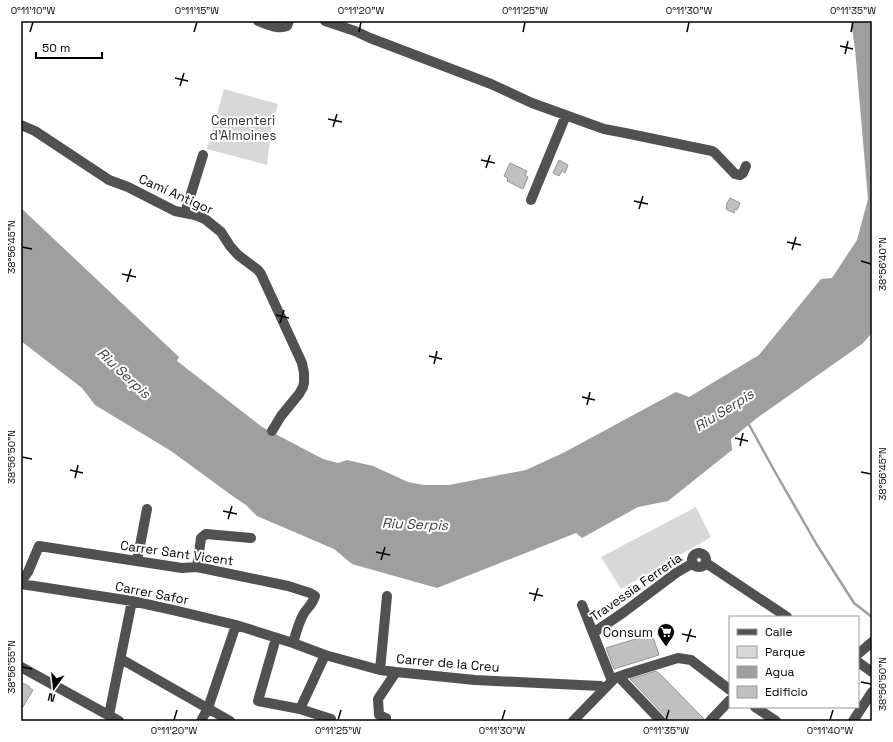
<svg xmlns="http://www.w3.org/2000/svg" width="893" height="742" viewBox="0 0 893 742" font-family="'Space Grotesk',sans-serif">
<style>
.green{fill:#d8d8d8}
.water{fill:#9f9f9f}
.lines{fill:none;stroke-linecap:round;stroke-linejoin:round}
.stream{stroke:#9f9f9f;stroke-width:2.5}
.building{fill:#c0c0c0;stroke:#959595}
.minor{stroke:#515151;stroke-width:10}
.ticks{fill:none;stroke:#000;stroke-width:1.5}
.labels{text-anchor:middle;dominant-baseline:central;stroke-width:4;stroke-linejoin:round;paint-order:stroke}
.park-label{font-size:13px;fill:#2f2f2f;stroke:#fff}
.street-label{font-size:13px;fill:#000;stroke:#fff}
.poi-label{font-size:13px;fill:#000;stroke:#fff;text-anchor:end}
.water-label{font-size:14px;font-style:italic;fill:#404040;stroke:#fff}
.neatline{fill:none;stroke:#000;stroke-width:1.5}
.ticks-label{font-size:10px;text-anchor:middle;fill:#000}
</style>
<rect width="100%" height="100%" fill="#fff"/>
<!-- green -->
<path class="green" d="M224,89L278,104L272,123L267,165L207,149Z
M696,507L711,537L621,589L601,557Z"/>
<!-- water -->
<path class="water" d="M851,21H872V333L862,344L757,418L731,439L732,450L668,501L638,507L582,538L576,533L437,588L352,564L334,549L257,516L246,505L234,497L171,451L95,405L82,388L21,341V208L179,357L177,361L262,427L323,459L338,463L347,460L373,466L408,482L424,485H449L526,470L563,453L676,392L689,397L759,355L821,279L832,278L857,240L868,199L855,49Z"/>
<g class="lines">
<!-- stream -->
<path class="stream" d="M747,421L774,470L817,545L854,603L872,617"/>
</g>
<!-- building -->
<path class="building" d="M559,160L568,165L565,173L562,171L559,176L553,173Z
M510,163L527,171L525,175L528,177L523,189L507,181L508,178L504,176Z
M730,198L740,203L737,210L735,209L734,213L726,209L727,205H726Z
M652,634L659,655L614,669L606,648Z
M656,671L662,676L704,719V721H669L666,717L630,679Z
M21,682L30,687L29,688L33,690L21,710Z"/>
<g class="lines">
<!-- minor -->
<path class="minor" d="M258,21C267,24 278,30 287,26L289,21
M325,21L355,31L370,38L491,84L532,103L604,129L625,133L712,151L715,153L735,174L740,175L743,173L746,166
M21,125L35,131L109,180L128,187L175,211L195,215L205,219L221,232L230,246L238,255L258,270L261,274L302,363L304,373V383L303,387L299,394L281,416L272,431
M531,200L566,115
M185,213L203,155
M692 560a7 7 0 1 1 14 0a7 7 0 1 1-14 0Z
M137,561L147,509
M706,563L787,617
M197,567L201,538L206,534L251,538
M21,582L28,572L39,546L182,568L197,567L288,586L310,593L315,596C312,606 307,607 303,615C298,624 296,634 293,643
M21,584L132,601L173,610L236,625L293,643L325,655L380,670L396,672L475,680L600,686L605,688
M582,605L612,681
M593,633L624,612L676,573L693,563
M276,638L258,701L300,709L331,719V721
M858,654L872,642
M121,659L230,721
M858,662L872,672
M21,667L119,721
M380,670L387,596
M619,677L661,721
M755,707L776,721
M300,709L325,655
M109,715L132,601
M201,721L208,708L236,625
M385,721L386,718L379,715L378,699L396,672
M573,721L615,678L626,674L678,658L691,660L730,690
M710,721L730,700
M853,721L872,692"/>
</g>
<!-- ticks -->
<path class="ticks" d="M30,32L33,22M194,32L197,22M359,32L361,22M523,32L525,22M687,32L689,22M851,32L853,22M840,46L853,49M845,54L848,41M175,78L188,81M180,86L184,73M328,119L342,122M333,127L337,114M481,160L495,163M486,168L490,155M634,201L648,204M639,209L643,196M787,242L801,245M22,247L32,249M792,250L796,237M861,261L871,264M122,274L136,277M127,282L131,269M276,315L289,318M280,323L284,310M429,356L442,359M434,364L437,351M582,397L595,400M587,405L590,392M735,438L748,441M740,446L743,433M22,457L32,459M70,470L83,473M861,472L871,474M75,478L78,465M223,511L237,514M228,519L232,506M376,552L390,555M381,560L385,547M529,593L543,596M534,601L538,588M682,634L696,637M687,642L691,629M22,667L32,669M861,682L871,684M174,720L177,710M338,720L341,710M502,720L505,710M666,720L669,710M830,720L833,710"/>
<!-- icons -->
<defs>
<symbol id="supermarket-pin" viewBox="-11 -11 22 30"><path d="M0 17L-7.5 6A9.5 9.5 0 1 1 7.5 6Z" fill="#000" stroke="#fff"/><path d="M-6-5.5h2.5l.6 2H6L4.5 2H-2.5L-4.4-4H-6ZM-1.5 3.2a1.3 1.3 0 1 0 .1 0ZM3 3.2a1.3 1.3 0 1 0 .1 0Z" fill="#fff"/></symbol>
</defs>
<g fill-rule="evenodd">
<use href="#supermarket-pin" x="656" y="622" width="20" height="27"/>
</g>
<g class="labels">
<!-- park labels -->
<g class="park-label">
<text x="243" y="120">Cementeri<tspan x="243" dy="15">d'Almoines</tspan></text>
</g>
<!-- street labels -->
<g class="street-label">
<text transform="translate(176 194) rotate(24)">Camí Antigor</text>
<text transform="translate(177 553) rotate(8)">Carrer Sant Vicent</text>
<text transform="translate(636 587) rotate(-35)">Travessia Ferreria</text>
<text transform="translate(152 593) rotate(11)">Carrer Safor</text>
<text transform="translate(448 663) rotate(5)">Carrer de la Creu</text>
</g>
<!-- poi labels -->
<g class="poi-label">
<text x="653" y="632">Consum</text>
</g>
<!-- water labels -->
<g class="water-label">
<text transform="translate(124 373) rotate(43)">Riu Serpis</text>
<text transform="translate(724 410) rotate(-32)">Riu Serpis</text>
<text transform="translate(415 524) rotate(2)">Riu Serpis</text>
</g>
</g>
<!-- border -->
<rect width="893" height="742" fill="none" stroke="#ffffff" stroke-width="44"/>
<!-- legend -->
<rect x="729" y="616" width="130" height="92" fill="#ffffff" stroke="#999999"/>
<rect x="737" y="629" width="20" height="6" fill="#515151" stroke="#999999"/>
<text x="765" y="636" font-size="12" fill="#000000">Calle</text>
<rect x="737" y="646" width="20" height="12" fill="#d8d8d8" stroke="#999999"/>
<text x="765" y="656" font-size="12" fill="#000000">Parque</text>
<rect x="737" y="666" width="20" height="12" fill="#9f9f9f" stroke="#999999"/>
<text x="765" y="676" font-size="12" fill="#000000">Agua</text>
<rect x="737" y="686" width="20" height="12" fill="#c0c0c0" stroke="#999999"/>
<text x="765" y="696" font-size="12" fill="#000000">Edificio</text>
<!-- north arrow -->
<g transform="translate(54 688) rotate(195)" stroke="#ffffff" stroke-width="3" paint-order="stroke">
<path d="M0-3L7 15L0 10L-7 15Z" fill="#000000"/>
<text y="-6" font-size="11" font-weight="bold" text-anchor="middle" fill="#000000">N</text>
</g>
<!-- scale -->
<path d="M36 52v6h66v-6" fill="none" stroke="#000000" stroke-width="2"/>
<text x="42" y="52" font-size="12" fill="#000000" stroke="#ffffff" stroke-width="3" paint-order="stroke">50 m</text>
<rect x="22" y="22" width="849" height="698" class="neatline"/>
<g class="ticks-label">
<text x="33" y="14">0°11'10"W</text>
<text x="197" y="14">0°11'15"W</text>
<text x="361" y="14">0°11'20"W</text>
<text x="525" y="14">0°11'25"W</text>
<text x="689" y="14">0°11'30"W</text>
<text x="853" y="14">0°11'35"W</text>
<text transform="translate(11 247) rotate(-90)" y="4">38°56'45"N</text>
<text transform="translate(882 264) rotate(-90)" y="4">38°56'40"N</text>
<text transform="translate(11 457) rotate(-90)" y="4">38°56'50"N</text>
<text transform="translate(882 474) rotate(-90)" y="4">38°56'45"N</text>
<text transform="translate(11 667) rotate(-90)" y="4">38°56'55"N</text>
<text transform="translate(882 684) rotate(-90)" y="4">38°56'50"N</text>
<text x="174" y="734">0°11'20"W</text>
<text x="338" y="734">0°11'25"W</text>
<text x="502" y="734">0°11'30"W</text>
<text x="666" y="734">0°11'35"W</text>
<text x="830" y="734">0°11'40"W</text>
</g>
</svg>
